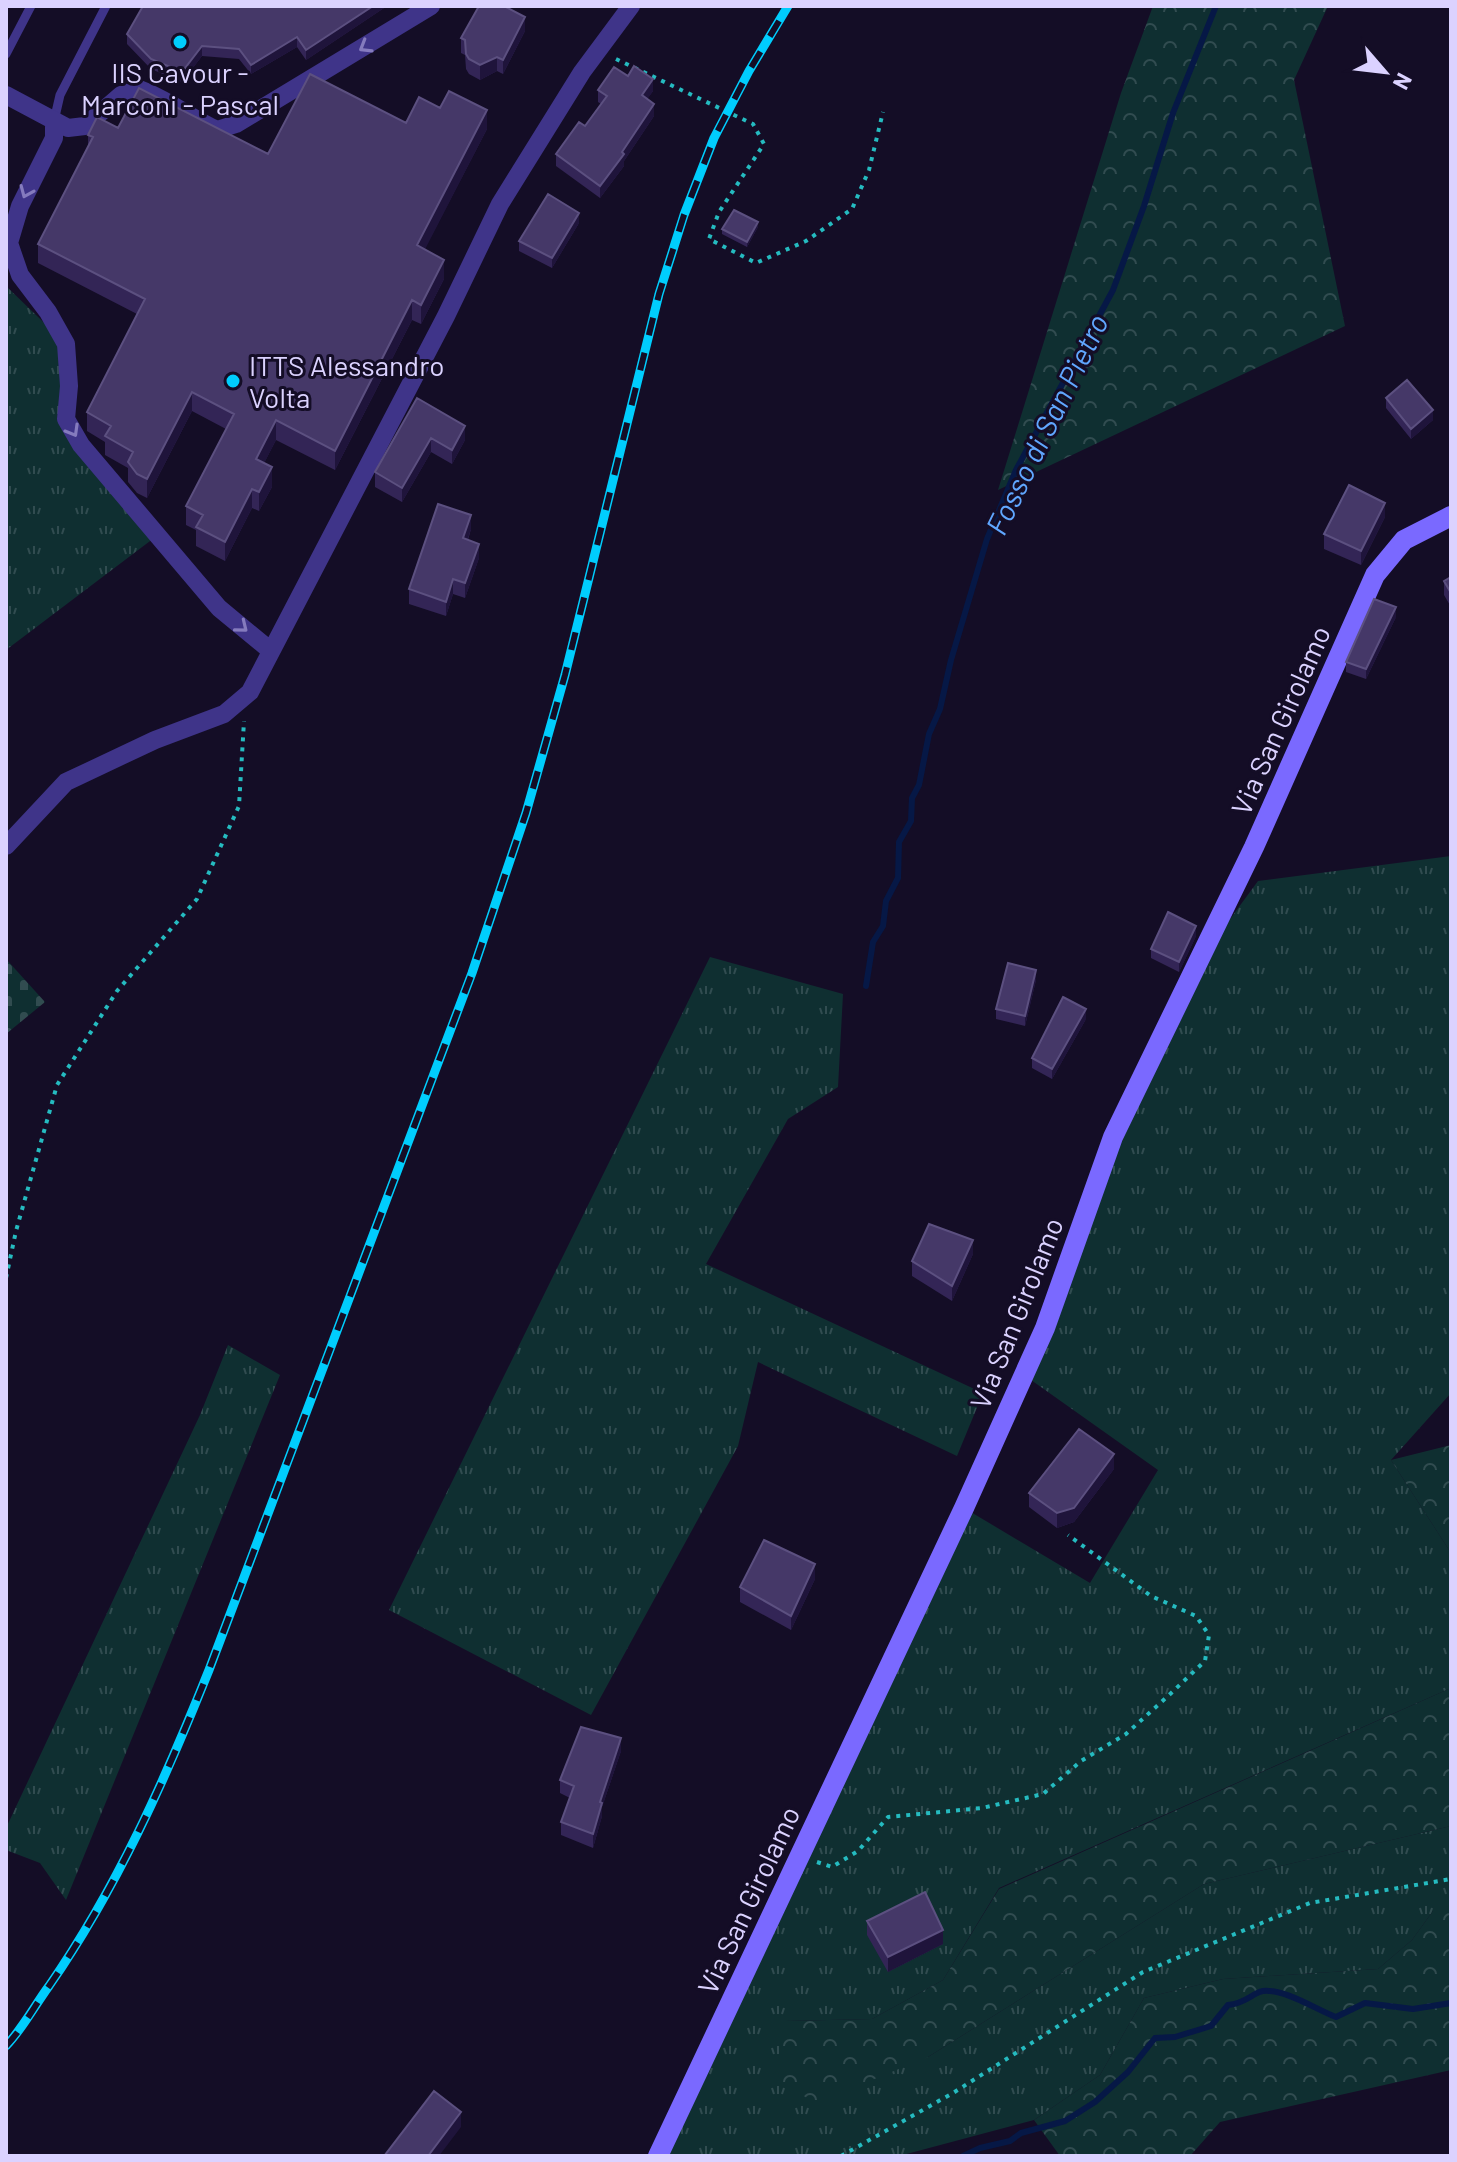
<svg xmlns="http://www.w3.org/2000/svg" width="1457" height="2162" viewBox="0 0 1457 2162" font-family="Barlow,sans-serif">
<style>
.grass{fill:url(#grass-tufts)}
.forest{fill:url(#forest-crowns)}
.cemetery{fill:url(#cemetery-stones)}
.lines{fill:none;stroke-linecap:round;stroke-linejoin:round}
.stream{stroke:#061846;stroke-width:6}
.path{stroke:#25bbc0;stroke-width:4;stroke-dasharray:4 6;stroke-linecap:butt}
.lane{stroke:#3f3489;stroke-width:9}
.street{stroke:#3f3489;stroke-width:18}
.secondary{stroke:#7a69ff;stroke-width:20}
.rail-casing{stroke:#00cdfd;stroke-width:9}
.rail{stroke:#140d26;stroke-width:6;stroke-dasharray:18;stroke-linecap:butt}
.wall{fill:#332556}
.shaded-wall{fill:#1f143b}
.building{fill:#453868;stroke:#5c5080;stroke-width:2}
.oneway{stroke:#857bbe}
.poi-dot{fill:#00cdfd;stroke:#140d26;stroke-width:3}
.labels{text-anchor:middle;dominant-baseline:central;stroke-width:6;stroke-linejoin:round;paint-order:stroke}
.poi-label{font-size:28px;fill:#dbd2ff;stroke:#140d26}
.street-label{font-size:28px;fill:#dbd2ff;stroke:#140d26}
.water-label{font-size:30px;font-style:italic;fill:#60a7ff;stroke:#140d26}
</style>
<defs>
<pattern id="grass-tufts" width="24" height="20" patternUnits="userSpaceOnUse" patternTransform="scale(2)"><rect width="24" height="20" fill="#0f2f31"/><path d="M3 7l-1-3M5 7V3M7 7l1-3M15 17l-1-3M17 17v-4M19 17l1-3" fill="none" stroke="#314c50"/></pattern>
<pattern id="forest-crowns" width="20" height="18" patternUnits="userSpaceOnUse" patternTransform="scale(2)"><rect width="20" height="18" fill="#0f2f31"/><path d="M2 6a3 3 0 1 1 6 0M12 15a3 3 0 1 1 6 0" fill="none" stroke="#314c50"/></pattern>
<pattern id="cemetery-stones" width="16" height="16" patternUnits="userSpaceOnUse" patternTransform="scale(2)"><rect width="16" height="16" fill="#0f2f31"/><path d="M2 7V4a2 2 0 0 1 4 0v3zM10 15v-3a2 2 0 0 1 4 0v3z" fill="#314c50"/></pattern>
</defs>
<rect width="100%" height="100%" fill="#140d26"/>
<!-- grass -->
<path class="grass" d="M6,286L66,344V419L158,535L6,650Z
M1451,856V1393L1391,1460L1451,1553V1688L999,1888L943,1980L872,2019L785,2021L928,2057L1204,1884L1451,1826V1911H1433L1412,1940L1378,1969L1223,1979L1144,1998L1100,2075L1034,2120L899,2156H658L964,1508L1090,1583L1158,1470L1024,1375L1113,1137L1200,960L1258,881Z
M710,957L843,994L838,1087L788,1119L706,1264L983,1393L957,1456L758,1362L738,1446L591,1715L389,1610Z
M228,1345L280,1375L66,1900L40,1863L6,1850V1828L200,1415Z"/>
<!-- forest -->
<path class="forest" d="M1153,6H1328L1294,80L1345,326L998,490L1121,93Z
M1451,1445V1553L1391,1460Z
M1451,1688V1826L1204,1884L928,2057L816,2103L777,2081L785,2021L872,2019L943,1980L999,1889Z
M1433,1911H1451V2070L1220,2122L1190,2156H1060L1034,2120L1100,2075L1144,1998L1223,1979L1378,1969L1412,1940Z"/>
<!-- cemetery -->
<path class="cemetery" d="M6,959L45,1002L6,1034Z"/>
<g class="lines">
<!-- stream -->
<path class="stream" d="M866,986L873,942L883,926L886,901L898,878L899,842L911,821L912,798L919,785L929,734L940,709L951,660L987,539L1016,470L1113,290L1144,206L1173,113L1216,6
M963,2156L980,2148L1010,2141L1021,2133L1065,2121L1095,2102L1128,2072L1155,2038L1175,2037L1211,2026L1228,2005C1247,2003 1252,1993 1263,1991C1286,1989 1315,2009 1336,2017L1365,2003L1413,2009L1451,2003"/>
<!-- path -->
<path class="path" d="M616,59L753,124L764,144L719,212L709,239L756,263L806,241L852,209L869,170L883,112
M6,1278L16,1231L57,1085L117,991L197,899L239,806L244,721
M817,1862L832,1867L858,1851L888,1817L982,1808L1043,1794L1081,1761L1126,1734L1168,1696L1205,1661L1209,1635L1196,1616L1151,1596L1068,1535
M841,2156L953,2093L1143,1972L1310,1903L1451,1879"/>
<!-- lane -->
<path class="lane" d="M6,54L31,6
M54,121L60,95L106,6"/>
<!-- street -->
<path class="street" d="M6,95L68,128L85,126L121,95L139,89C167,99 189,117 217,130L236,124L431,6
M54,121V138L20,206L9,243L20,275L48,312L66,344L69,386L66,419L81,445L219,608L271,651
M6,846L66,782L155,740L224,714L250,692L446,316L500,204L582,72L631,6"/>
<!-- secondary -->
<path class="secondary" d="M658,2156L964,1508L1045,1328L1113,1137L1254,847L1375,575L1404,540L1451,516"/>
<defs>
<path id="rail" d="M6,2046C23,2028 35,2005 49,1986C117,1888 165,1780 209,1670L472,973L526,813L565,675L659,294L684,215L714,138L749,71L788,6"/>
</defs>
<!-- rail casing -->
<use href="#rail" class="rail-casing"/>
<!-- rail -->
<use href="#rail" class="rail"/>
</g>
<!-- wall -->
<path class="wall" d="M387,6L306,60L297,47L251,74L239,59L202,56L182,82L151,69L127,44V34Z
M525,31L503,74L497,71L480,80L469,74L466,69L465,55L461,53V38Z
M598,90L653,91L647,99L654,116L624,161V166L600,198L556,166V154L585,126L601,104L598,102Z
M440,108L487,129L424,250L444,279L421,324L412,320L335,470L276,440L264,463L272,487L259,511L252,508L225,561L196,546V530L186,525V506L226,429L192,411L147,498L137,493L128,482V468L105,455V442L87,431V412L137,314L38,263V244L88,146V135L118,128L268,154L406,123Z
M579,223L552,268L519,251V241Z
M758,227L747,247L722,234V229Z
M417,398L465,440L452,464L431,452L402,502L375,487V472Z
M1386,398L1433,420L1411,439L1386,408Z
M1385,517L1361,565L1324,549V534Z
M471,529L468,540L479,558L465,598L453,594L446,616L409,604V589Z
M1451,577V607L1444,595V581Z
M1396,617L1366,679L1346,672V662Z
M1196,936L1179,972L1151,958V949Z
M1036,980L1025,1026L996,1019V1009Z
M1086,1019L1052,1079L1032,1068V1058Z
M973,1254L952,1301L912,1276V1261Z
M1114,1469L1074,1522L1057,1528L1029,1507V1493Z
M815,1579L791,1630L740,1602V1587Z
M621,1751L602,1807V1816L593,1848L561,1835V1822L570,1798L560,1793V1780Z
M867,1921L943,1944L888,1972L867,1935Z"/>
<!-- shaded-wall -->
<path class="shaded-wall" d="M373,6H387L306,60V50Z
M525,17V31L503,74V60Z
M297,37V47L251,74V65Z
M202,46V56L182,82V72Z
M497,57V71L480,80V65Z
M653,79V91L642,107V95Z
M654,104V116L624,161V166L600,198V186Z
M487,110V129L417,265V245Z
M579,213V223L552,268V258Z
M758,222V227L747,247V242Z
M444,260V279L421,324V305Z
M412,300V320L335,470V451Z
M192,392V411L147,498V479Z
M1433,410V420L1411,439V429Z
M276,420V440L256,479V459Z
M465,426V440L452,464V450Z
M431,438V452L402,502V488Z
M272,467V487L259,511V492Z
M252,489V508L225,561V542Z
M1385,503V517L1361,565V551Z
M471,515V529L463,553V538Z
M479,544V558L465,598V583Z
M453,579V594L446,616V602Z
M1396,607V617L1366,679V669Z
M1196,926V936L1179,972V962Z
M1036,970V980L1025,1026V1016Z
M1086,1009V1019L1052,1079V1069Z
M973,1240V1254L952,1301V1286Z
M1114,1454V1469L1074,1522L1057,1528V1513Z
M815,1564V1579L791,1630V1616Z
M621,1738V1751L602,1807V1816L593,1848V1834L600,1802Z
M943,1930V1944L888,1972V1957Z
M461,2112V2127L439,2156H428Z"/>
<!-- building -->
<path class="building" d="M143,6H373L306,50L297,37L251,65L239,49L202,46L182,72L151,59L127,34Z
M479,6H504L525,17L503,60L497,57L480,65L469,59L466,54L465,40L461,38Z
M634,66L653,79L642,95L654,104L622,152L624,154L600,186L556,154L579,122L585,126L607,96L598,90L614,67L628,76Z
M310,74L406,123L419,97L440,108L449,91L487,110L417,245L444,260L421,305L412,300L335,451L276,420L256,459L272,467L259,492L252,489L225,542L196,527L203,515L186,506L234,414L192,392L147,479L137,474L128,462L133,452L105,436L111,426L87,412L145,299L38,244L93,137L88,135L97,117L118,128L139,88L268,154Z
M548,194L579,213L552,258L519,241Z
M734,210L758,222L747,242L722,229Z
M1407,380L1433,410L1411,429L1386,398Z
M417,398L465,426L452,450L431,438L402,488L375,472Z
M1349,485L1385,503L1361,551L1324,534Z
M438,504L471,515L463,538L479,544L465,583L453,579L446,602L409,589Z
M1451,577V593L1444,581Z
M1374,599L1396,607L1366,669L1346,662Z
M1168,912L1196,926L1179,962L1151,949Z
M1008,963L1036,970L1025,1016L996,1009Z
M1063,997L1086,1009L1052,1069L1032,1058Z
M929,1224L973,1240L952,1286L912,1261Z
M1079,1429L1114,1454L1074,1508L1057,1513L1029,1493Z
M764,1540L815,1564L791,1616L740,1587Z
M581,1727L621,1738L600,1802L602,1803L593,1834L561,1822L574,1786L560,1780Z
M925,1892L943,1930L888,1957L867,1921Z
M434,2091L461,2112L428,2156H387L385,2155Z"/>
<!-- one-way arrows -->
<defs><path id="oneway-chevron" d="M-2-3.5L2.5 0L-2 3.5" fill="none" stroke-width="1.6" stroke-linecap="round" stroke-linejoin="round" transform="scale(2)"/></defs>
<g class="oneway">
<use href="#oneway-chevron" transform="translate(365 47) rotate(149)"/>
<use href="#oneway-chevron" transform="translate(26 192) rotate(113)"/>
<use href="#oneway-chevron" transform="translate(73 431) rotate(60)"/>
<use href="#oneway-chevron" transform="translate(242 627) rotate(39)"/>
</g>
<!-- markers -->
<g class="poi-dot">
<circle cx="180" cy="42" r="8"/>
<circle cx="233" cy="381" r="8"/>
</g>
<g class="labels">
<!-- poi labels -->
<g class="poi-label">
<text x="180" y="72">IIS Cavour -<tspan x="180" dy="32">Marconi - Pascal</tspan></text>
<text x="249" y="365" text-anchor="start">ITTS Alessandro<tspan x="249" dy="32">Volta</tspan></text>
</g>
<!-- street labels -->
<g class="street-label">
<text transform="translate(1280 720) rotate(-66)">Via San Girolamo</text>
<text transform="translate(1016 1313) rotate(-68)">Via San Girolamo</text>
<text transform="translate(748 1900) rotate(-65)">Via San Girolamo</text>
</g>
<!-- water labels -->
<g class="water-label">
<text transform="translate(1046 424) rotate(-64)">Fosso di San Pietro</text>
</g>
</g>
<!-- border -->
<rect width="1457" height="2162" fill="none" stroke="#dbd2ff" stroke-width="16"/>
<!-- north arrow -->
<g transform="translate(1385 72) rotate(118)" stroke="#140d26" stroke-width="6" paint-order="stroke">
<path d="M0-6L14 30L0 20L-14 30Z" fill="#dbd2ff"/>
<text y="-12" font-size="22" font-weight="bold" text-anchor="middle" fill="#dbd2ff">N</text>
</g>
</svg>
